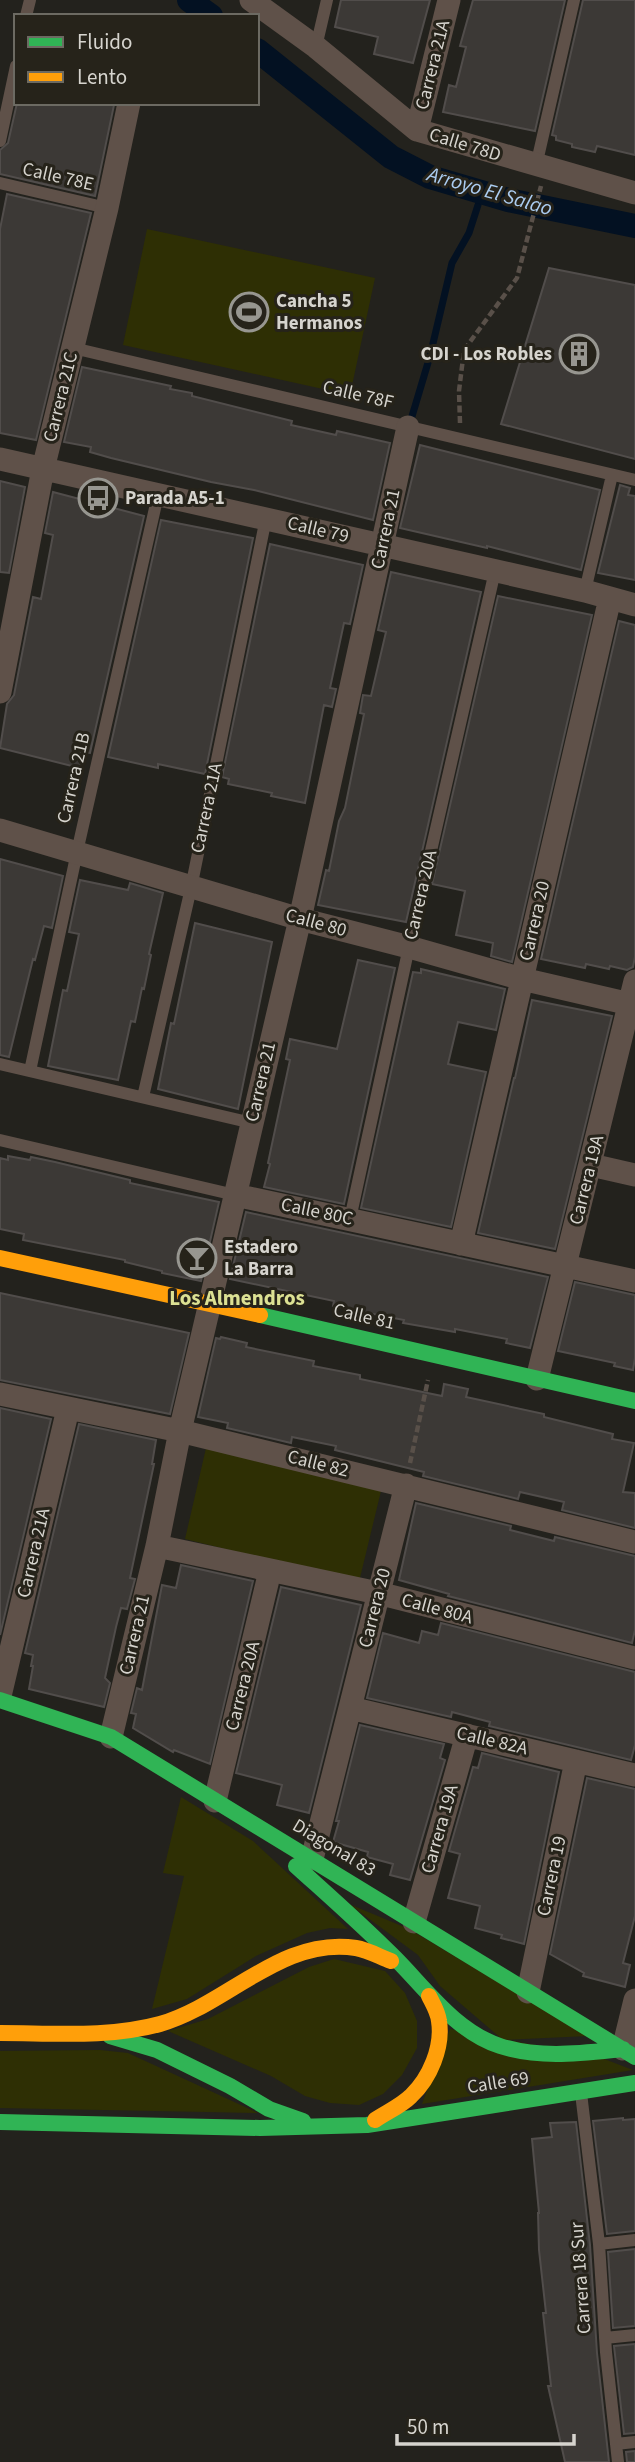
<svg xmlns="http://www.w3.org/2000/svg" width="635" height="2462" viewBox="0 0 635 2462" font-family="'Source Sans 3',sans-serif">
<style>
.green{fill:#2e2f04}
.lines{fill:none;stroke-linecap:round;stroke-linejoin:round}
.stream{stroke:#031122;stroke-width:7}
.canal{stroke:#031122;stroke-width:24}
.building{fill:#3c3936;stroke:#514d4b;stroke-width:2}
.path{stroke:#595049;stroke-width:4.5;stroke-dasharray:7 3.5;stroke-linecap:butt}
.lane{stroke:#5f5149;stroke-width:12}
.street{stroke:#5f5149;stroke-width:23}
.fast{stroke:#30b455;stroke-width:16}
.slow{stroke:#ff9f0a;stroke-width:16}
.labels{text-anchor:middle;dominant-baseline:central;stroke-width:6;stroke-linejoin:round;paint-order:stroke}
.street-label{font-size:19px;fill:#d6d4ce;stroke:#26231a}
.poi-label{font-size:19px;font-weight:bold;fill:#d6d4ce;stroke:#26231a;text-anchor:start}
.water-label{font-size:21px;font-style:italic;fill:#abccf0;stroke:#26231a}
.neighbourhood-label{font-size:21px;font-weight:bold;fill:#dce193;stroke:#26231a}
</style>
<rect width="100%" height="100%" fill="#23221d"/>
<!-- green -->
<path class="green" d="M147,229L375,278L350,395L123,345Z
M206,1448L381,1491L359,1582L185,1539Z
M181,1797L253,1841L348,1929L330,1928L307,1933L256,1956L187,1999L152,2009L184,1876L163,1873Z
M349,1904L409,1929L588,2036L503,2040L440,1986L418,1955Z
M334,1959L385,1971L405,1993L417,2021V2048L402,2075L383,2094L359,2105L330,2103L305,2096L271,2076L168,2031L208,2019L309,1967Z
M450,2029L599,2057L633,2070L422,2104Z
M100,2050L128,2053L258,2113L0,2108V2051Z"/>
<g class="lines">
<!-- stream -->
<path class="stream" d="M410,423L430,356L452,263L469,233L478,205"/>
<!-- canal -->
<path class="canal" d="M189,0L211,16
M257,50L391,157L430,177L508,200L635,226"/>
</g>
<!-- building -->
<path class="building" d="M341,0H430L413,63L374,54L378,37L335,27Z
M473,0H565L535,131L443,112L449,85L456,87L466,47L460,46Z
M583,0H635V155L597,146L595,152L572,147V144L556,140V136L552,135Z
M17,103L114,105L95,196L0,174V150L8,143Z
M7,194L91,213L36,440L0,433V229Z
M549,268L635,285V459L501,424Z
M82,367L171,386L170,389L192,393V396L292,421L291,425L336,435L337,431L390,443L373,520L254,490L211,482L111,458L90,452L91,447L64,442Z
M420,445L600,490L581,570L487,546V548L400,528Z
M0,481L25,487L9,573L0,572Z
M620,485L630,488L628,495L635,496V580L598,573Z
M53,492L144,516L90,753L83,752L80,768L0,748L7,704L14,695L33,597L41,599L53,535L45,533Z
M161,520L253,538L205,774L158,764V768L108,757Z
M270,544L363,565L350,624L344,623L330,688L336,689L332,707L324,705L305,803L271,796L272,793L228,784L229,779L222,777Z
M391,572L481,592L406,922L318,905L326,870L329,871L339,821L345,808L364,714L360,713L363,695L371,696L386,632L378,630Z
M498,596L592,615L512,962L491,956L493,943L456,935L465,891L432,884Z
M619,621L635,625V957L633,967L627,970L610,966L609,969L586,964L585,968L541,959Z
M0,859L63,876L52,928L44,926L35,960L33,959L9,1057L0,1055Z
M80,880L128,890L130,883L163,893L149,954L151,955L144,989L142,988L135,1022L131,1021L118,1080L48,1066L63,990L67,991L79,934L69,932Z
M195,923L272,942L238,1109L158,1089L171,1023L174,1024Z
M358,960L395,968L344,1204L264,1187L270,1164L268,1163L272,1144L290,1060L286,1059L290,1039L337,1049Z
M421,969L505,989L496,1030L458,1022L448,1064L486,1072L451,1227L361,1208L413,972L421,973Z
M532,1000L612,1016L555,1249L478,1233L514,1078H515Z
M8,1156L30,1160L31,1157L55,1162L130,1180V1183L219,1202L201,1281L162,1273V1271L125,1262V1260L23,1240L24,1234L0,1229V1158L8,1160Z
M246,1212L548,1277L530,1348L506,1343L507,1339L455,1329V1332L403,1323L404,1320L333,1306L334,1301L230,1279Z
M575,1282L635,1295V1358L633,1370L614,1366L615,1363L558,1351Z
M0,1293L189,1333L170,1414L0,1380Z
M221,1337L247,1343L246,1347L314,1361L313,1366L360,1375V1379L442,1396L444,1384L468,1389L466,1397L544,1414V1417L613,1434L612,1439L634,1443L623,1492L635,1493V1528L562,1510L564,1502L520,1492L518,1499L423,1476L424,1472L335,1450L336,1446L292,1437L291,1443L227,1428L228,1423L198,1417L216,1338L220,1339Z
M0,1408L51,1419L0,1635Z
M79,1424L156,1440L152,1464H154L130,1578L135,1579L127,1609L121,1608L116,1627L105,1678L110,1683L104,1707L29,1689L33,1666H31L33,1655L25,1653Z
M416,1503L511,1526L510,1530L554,1541L555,1537L635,1556V1630L632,1643L448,1596L449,1594L399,1580Z
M181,1565L253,1581L210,1764L174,1750L173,1752L133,1728L136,1714L131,1713L137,1688L142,1690L162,1585L176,1588Z
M281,1587L361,1605L309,1813L277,1805L282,1785L236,1773Z
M441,1623L635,1672V1745L631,1760L489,1726L490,1722L452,1712L451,1717L367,1698L383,1633L419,1643L422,1631L438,1635Z
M360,1725L444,1744L440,1758L445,1760L410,1880L390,1875L393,1864L367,1857L368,1852L333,1842L339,1821H336Z
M482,1753L559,1772L524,1944L501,1938L502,1935L475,1928L480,1906L448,1898L460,1854L449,1851L473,1767L478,1768Z
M587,1778L635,1789V1916L623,1963L630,1965L625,1987L583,1976L584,1973L550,1954Z
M623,2118V2120L635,2119V2231L607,2234L593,2121Z
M576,2122L590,2245L597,2353L609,2462H565L548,2386H551L543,2313H546L539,2250L538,2213H539L532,2139L552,2137L550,2123Z
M635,2249V2326L613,2328L608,2252Z
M635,2344V2433L624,2434L614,2346Z
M635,2451V2462H627L626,2452Z"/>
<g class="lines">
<!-- path -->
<path class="path" d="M460,423L459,391L464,350L517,278L541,186
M410,1463L428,1380"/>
<!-- lane -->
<path class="lane" d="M26,16L30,0
M316,47L327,0
M0,141L16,66
M536,166L574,0
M0,183L107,208
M73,348L635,480
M585,591L612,475
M0,1064L252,1123
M30,1071L77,852L158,495
M143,1097L191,888L266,518
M0,1140L235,1195
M350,1219L409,947L495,571
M581,2093L599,2244L606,2352L618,2462
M599,2244L635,2240
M605,2338L635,2335
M616,2444L635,2442"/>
<!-- street -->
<path class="street" d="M251,0L316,47L417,130L635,193
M417,130L449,0
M0,459L585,591L635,605
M0,692L43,469L107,208L129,103
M0,830L300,919L409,947L522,979L630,1004L635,1003
M591,1165L635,1175
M235,1195L635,1281
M461,1244L610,598
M537,1379L635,981
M0,1394L180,1431L635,1542
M157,1546L378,1593L635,1658
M0,1696L68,1409
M350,1708L635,1775
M111,1737L157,1546L180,1431L300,919L408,427
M215,1801L270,1571
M312,1859L406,1485
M414,1922L467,1735
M528,1992L576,1761
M623,2049L635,2000"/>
<!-- fast -->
<path class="fast" d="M260,1315L635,1401
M0,1700L111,1737L635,2057
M296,1866C328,1895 360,1923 391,1954C424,1986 454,2031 500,2046C540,2059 583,2053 623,2049
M110,2036L157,2050L230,2086L269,2109L303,2121
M0,2122L260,2128L367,2125L635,2083"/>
<!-- slow -->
<path class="slow" d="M0,1258L260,1315
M0,2033C53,2033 109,2038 160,2024C227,2005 282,1936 356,1948C368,1950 380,1957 391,1961
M375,2120C387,2112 401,2106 411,2096C430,2078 443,2047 439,2021C438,2012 433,2004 429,1996"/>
</g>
<!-- icons -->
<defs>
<symbol id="stadium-ring" viewBox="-11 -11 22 22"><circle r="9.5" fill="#26231a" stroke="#979690" stroke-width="1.5"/><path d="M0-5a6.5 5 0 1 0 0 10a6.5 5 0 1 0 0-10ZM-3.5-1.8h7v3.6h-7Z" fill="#979690"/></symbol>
<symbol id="building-ring" viewBox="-11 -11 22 22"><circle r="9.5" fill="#26231a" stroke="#979690" stroke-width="1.5"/><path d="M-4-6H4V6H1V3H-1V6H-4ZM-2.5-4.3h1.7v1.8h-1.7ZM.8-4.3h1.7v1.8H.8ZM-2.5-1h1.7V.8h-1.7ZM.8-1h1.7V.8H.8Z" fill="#979690"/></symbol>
<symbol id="bus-ring" viewBox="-11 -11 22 22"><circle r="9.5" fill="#26231a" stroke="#979690" stroke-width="1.5"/><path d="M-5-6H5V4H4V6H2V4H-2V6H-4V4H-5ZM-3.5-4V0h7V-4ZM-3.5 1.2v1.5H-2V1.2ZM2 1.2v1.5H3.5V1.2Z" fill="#979690"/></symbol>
<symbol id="bar-ring" viewBox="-11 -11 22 22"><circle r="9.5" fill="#26231a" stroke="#979690" stroke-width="1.5"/><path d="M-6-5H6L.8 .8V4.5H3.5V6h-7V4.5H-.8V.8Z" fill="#979690"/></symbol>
</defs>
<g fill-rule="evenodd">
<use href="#stadium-ring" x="227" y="290" width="44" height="44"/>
<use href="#building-ring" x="557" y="332" width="44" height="44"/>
<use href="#bus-ring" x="76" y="476" width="44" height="44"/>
<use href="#bar-ring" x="175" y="1236" width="44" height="44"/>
</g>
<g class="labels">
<!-- street labels -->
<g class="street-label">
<text transform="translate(433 65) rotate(-76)">Carrera 21A</text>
<text transform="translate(465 145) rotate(17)">Calle 78D</text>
<text transform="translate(58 177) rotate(13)">Calle 78E</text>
<text transform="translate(358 395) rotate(13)">Calle 78F</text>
<text transform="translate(61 397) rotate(-76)">Carrera 21C</text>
<text transform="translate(386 529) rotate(-78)">Carrera 21</text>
<text transform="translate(318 530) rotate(13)">Calle 79</text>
<text transform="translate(74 778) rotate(-77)">Carrera 21B</text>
<text transform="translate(207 808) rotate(-78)">Carrera 21A</text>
<text transform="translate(421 895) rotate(-77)">Carrera 20A</text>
<text transform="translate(535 921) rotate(-77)">Carrera 20</text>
<text transform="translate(316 923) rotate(15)">Calle 80</text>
<text transform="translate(261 1082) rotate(-77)">Carrera 21</text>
<text transform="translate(587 1180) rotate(-76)">Carrera 19A</text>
<text transform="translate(317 1212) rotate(12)">Calle 80C</text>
<text transform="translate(364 1317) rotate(13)">Calle 81</text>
<text transform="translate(318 1464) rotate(14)">Calle 82</text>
<text transform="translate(34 1553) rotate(-77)">Carrera 21A</text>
<text transform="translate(375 1608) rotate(-76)">Carrera 20</text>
<text transform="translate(437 1609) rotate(15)">Calle 80A</text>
<text transform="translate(135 1635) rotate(-77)">Carrera 21</text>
<text transform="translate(243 1686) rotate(-76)">Carrera 20A</text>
<text transform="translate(492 1741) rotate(13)">Calle 82A</text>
<text transform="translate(440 1829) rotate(-74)">Carrera 19A</text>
<text transform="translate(334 1848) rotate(31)">Diagonal 83</text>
<text transform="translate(552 1876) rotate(-78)">Carrera 19</text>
<text transform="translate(498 2083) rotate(-9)">Calle 69</text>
<text transform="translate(581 2278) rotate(-94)">Carrera 18 Sur</text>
</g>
<!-- poi labels -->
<g class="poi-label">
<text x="276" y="301">Cancha 5<tspan x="276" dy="22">Hermanos</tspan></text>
<text x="552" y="354" text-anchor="end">CDI - Los Robles</text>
<text x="125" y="498">Parada A5-1</text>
<text x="224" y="1247">Estadero<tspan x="224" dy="22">La Barra</tspan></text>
</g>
<!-- water labels -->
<g class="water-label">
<text transform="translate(490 191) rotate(16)">Arroyo El Salao</text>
</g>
<!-- neighbourhood labels -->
<g class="neighbourhood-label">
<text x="237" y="1298">Los Almendros</text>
</g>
</g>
<!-- legend -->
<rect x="14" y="14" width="245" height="91" fill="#26231a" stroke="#6c6a62" stroke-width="2"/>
<rect x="28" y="37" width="35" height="10" fill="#30b455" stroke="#6c6a62" stroke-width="2"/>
<text x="77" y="49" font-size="21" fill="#d6d4ce">Fluido</text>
<rect x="28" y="72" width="35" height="10" fill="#ff9f0a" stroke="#6c6a62" stroke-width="2"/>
<text x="77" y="84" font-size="21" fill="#d6d4ce">Lento</text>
<!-- scale -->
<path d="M397 2434v10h177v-10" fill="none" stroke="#d6d4ce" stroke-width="3.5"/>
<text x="407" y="2434" font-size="21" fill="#d6d4ce" stroke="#26231a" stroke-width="5" paint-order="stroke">50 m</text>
</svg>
